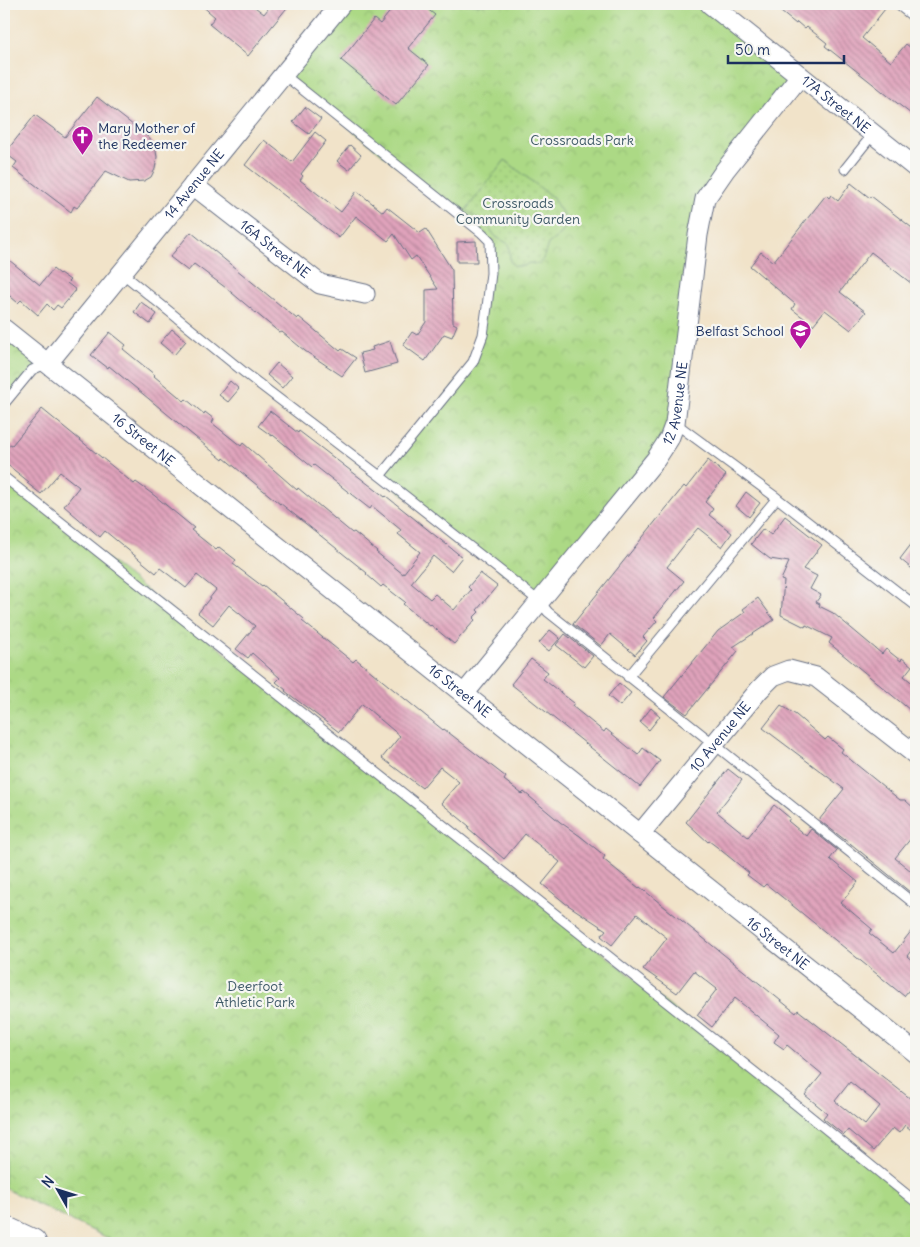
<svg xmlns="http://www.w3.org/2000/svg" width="920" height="1247" viewBox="0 0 920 1247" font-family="Delius,sans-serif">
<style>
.park{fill:url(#park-crowns);stroke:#648472}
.garden{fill:url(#garden-dots);stroke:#648472}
.building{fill:url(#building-back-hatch);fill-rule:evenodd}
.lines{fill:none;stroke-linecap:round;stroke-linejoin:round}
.service-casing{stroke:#666e83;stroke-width:11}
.minor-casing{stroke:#666e83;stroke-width:21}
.motorway-casing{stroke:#666e83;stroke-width:30}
.service{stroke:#fff;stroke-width:9}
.minor{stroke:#fff;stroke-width:19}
.motorway{stroke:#fff;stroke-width:28}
.labels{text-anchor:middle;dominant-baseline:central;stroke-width:4.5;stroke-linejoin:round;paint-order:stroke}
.street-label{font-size:14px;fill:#1b2f5e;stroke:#f6f6f2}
.poi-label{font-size:14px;fill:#1b2f5e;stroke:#f6f6f2;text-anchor:start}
.park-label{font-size:14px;fill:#3f5a68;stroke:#f6f6f2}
</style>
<defs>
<pattern id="park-crowns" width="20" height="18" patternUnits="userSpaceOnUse" patternTransform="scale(1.25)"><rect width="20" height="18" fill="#acd985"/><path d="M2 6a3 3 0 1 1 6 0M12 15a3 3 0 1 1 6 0" fill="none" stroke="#93bb75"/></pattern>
<pattern id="garden-dots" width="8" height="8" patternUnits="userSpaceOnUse" patternTransform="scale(1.25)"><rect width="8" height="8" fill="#acd985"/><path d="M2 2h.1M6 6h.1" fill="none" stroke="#93bb75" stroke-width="1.8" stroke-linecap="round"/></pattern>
<pattern id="building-back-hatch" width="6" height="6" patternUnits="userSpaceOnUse" patternTransform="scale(1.25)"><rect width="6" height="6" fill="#e0a3bb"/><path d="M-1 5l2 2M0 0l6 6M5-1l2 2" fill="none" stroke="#b5859b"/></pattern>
</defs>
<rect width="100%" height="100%" fill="#f6f6f2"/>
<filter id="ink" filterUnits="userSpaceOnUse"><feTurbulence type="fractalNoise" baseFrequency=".02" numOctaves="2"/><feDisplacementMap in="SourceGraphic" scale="10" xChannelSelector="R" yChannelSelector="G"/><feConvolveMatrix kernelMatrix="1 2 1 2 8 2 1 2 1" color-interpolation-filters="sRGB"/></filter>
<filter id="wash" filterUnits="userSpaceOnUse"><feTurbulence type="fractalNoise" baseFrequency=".0096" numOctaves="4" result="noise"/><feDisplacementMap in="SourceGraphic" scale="20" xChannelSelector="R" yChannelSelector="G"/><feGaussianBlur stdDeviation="1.12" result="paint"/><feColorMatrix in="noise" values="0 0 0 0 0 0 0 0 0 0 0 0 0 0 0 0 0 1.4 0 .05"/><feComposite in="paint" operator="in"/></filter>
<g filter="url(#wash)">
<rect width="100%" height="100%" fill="#f1e3c9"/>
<!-- park -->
<path class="park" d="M341,4H710L800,76L714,184L675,423L540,602L380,476L473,362L483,335L490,241L283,74Z
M4,329L48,363L32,370L4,404Z
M4,477L916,1202V1243H118L4,1188Z"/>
<!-- garden -->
<path class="garden" d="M505,160L552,197L568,222L562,233L548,244L543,259L538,264L529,263L524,266H514L510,261L509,244L496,237L489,228L466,210Z"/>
<g id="blocks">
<!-- building -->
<path class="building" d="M200,4H251L264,14L272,4H290L248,56L209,24L215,17Z
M396,4H421L435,15L408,48L429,65L396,105L341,60L374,19L380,24Z
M771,4H879L885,9L862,38L891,62L906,44L916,52V118L825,46L827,43L807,27L805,29L797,22L796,24Z
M97,97L147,136L155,145L157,157L155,169L151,177L144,181L129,182L106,171L77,208L74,206L71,212L13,168L17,162L5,153L35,115L65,137Z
M305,107L321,119L309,134L293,122Z
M315,132L326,141L301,174L303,176L300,180L341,212L357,191L383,212L387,207L420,233L426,229L452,270L453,323L457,325L452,337L444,334L425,361L403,345L412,332L417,335L426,322V290L438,289L416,256L411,260L394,234L388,241L356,216L339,238L245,165L264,140L292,162Z
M350,145L361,155L349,170L337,161Z
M851,183L870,198L871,196L916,231V287L871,252L840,292L866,312L851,330L825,310L813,325L792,309L795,304L750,266L761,252L773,262L826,195L829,198L831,195L838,201Z
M191,232L297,319L299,317L340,351L342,349L356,358L342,376L305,351L282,332L280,333L226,288L194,264L188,271L170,257Z
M476,241L477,262H457V242Z
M4,256L40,285L53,269L59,274L60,273L70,280L67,283L76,290L61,308L57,305L53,310L47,304L38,315L21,300L18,303L4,291Z
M141,302L157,314L150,324L134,312Z
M172,329L186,341L174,355L160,343Z
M110,332L126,345L123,349L155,375L154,376L184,401L186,399L204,414L205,412L214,419L212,423L241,446L243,443L297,490L298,488L352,533L354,532L377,551L376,552L403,574L420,552L398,534L401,530L372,506L370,509L314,465L312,467L273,435L272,436L258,426L270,411L298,433L299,431L385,497L386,496L462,557L451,571L433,556L411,583L430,599L435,594L454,610L471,590L468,587L480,573L497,586L477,610L479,612L473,618L475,620L454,644L431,625L430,626L403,604L405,602L383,585L381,587L366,574L367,573L280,503V504L224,458L223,460L109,366L108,368L91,355Z
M390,341L397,364L365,373L360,353L373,350L372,347Z
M277,363L292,376L282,388L267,375Z
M230,381L239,389L228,402L219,395Z
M42,409L134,484L136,482L155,496L194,528L191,530L216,550L219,547L236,560L233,564L262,586L263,585L304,619L302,621L353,662L356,659L443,730L444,729L506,777L504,780L522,794L524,792L560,822L580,836L605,856L603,859L639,888L640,887L796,1013L798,1010L916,1103V1134L905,1125L899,1133L893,1128L873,1151L848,1130L844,1135L823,1118L827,1113L805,1095L822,1074L787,1045L784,1049L774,1042L779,1034L735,998L712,1027L697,1015L717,989L694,971L677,993L643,969L667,938L637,914L612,945L601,936L606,930L565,903L542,884L560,862L525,834L504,859L468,828L469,826L441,803L459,782L440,767L422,788L382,758L400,736L362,704L339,732L285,691L286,690L276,682L280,678L252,653L248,658L236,649L255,626L229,605L213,625L198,613L216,590L197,575L186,588L160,568L156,573L105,531L100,537L64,506L79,487L60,472L41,494L27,483L29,482L4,462V452L10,444L12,445ZM850,1082L880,1106L865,1125L835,1101Z
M708,460L726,475L705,502L713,509L709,515L732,533L722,547L698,528L692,535L667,567L684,581L654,618L657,621L643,637L647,641L635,655L610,634L601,646L573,624L684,486L686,488Z
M746,492L760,503L749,517L736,506Z
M785,516L822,545L803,569L817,576L810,589L821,595L816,602L820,604L819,606L833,613L882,654L886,649L901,661L902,658L912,666L904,676L916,686V715L829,643L832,638L806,625L805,627L781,615L784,581L781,580L789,562L770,559L751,544L763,529L771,535Z
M916,538V572L900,559Z
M758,598L774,620L733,647L738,651L687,714L664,697L718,631L745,612L743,609Z
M550,630L560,638L549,651L539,643Z
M565,634L593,656L584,667L556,645Z
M531,659L548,672L543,679L574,703L572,706L604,732L606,729L638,755L643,748L660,761L640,787L511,684Z
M619,683L631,693L620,706L608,696Z
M781,705L796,715L825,740L828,737L843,749L841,752L900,800H905L916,810V832L895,858L916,875V897L845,839V840L819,820L844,789L763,728Z
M651,708L660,716L649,730L640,722Z
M728,769L742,780L717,812L748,837L774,805L790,818L788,821L806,836L811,829L837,850L830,859L858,882L841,903L872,929L869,933L894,953L916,925V944L907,956L916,964V981L904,996L766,884L763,887L747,875L749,873L717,847L709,841L708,842L686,822Z"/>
</g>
</g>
<g filter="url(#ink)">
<use href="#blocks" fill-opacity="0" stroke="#666e83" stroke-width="1"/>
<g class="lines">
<defs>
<path id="service" d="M897,4L916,19
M283,74L482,233L490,241L491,273L487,307L483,335L473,362L380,476
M845,169L873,134
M122,273L245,373L380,476L540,602L548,612L916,905
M4,404L32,370L48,363
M675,423L777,498L916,606
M4,477L790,1100L916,1202
M628,677L777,498"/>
<g id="minor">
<path id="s1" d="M710,4L916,168"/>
<path id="s2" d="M193,185L320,284L365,294"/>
<path id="s3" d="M4,329L916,1053"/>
<path id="s4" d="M48,363L341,4"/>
<path id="s5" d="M464,694L656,459L669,439L675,423L698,235L705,199L725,170L800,76"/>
<path id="s6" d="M640,834L759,690L773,676L789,670L816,677L916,755"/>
</g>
<path id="motorway" d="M4,1230L32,1243"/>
</defs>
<!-- service casing -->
<use href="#service" class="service-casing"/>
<!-- minor casing -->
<use href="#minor" class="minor-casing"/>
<!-- motorway casing -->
<use href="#motorway" class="motorway-casing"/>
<!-- service -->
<use href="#service" class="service"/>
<!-- minor -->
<use href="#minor" class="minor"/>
<!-- motorway -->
<use href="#motorway" class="motorway"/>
</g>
</g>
<!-- icons -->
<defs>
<symbol id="church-pin" viewBox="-11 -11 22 30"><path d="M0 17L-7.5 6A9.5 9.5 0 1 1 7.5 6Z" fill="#b5179e" stroke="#f6f6f2"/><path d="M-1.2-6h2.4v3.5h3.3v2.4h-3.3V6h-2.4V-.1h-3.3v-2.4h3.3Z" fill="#fff"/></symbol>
<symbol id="school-pin" viewBox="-11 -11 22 30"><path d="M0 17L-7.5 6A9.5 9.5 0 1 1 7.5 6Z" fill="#b5179e" stroke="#f6f6f2"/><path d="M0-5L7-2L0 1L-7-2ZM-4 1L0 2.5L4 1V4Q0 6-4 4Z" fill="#fff"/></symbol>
</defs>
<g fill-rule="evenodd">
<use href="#church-pin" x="70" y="124" width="25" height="34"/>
<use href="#school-pin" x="788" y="318" width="25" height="34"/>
</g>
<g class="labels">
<!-- street labels -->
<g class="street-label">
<text stroke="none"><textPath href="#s1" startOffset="161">17A Street NE</textPath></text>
<text stroke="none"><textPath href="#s4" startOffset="231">14 Avenue NE</textPath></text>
<text stroke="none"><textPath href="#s2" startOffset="104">16A Street NE</textPath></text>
<text stroke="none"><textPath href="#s5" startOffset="364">12 Avenue NE</textPath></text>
<text stroke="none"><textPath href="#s3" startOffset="178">16 Street NE</textPath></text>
<text stroke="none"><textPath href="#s3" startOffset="582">16 Street NE</textPath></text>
<text stroke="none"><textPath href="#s6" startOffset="126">10 Avenue NE</textPath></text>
<text stroke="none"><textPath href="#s3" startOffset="988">16 Street NE</textPath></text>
</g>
<!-- poi labels -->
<g class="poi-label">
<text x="98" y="128">Mary Mother of<tspan x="98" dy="16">the Redeemer</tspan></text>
<text x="784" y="331" text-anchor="end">Belfast School</text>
</g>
<!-- park labels -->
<g class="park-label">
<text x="582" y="140">Crossroads Park</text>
<text x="518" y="203">Crossroads<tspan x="518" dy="16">Community Garden</tspan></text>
<text x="255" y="986">Deerfoot<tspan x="255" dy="16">Athletic Park</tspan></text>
</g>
</g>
<!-- margin -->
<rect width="920" height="1247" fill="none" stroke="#f6f6f2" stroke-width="20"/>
<!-- north arrow -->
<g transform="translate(58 1190) rotate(309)" stroke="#f6f6f2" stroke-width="4" paint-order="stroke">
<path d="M0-4L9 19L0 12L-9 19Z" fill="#1b2f5e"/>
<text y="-8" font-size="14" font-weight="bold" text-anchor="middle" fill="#1b2f5e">N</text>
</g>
<!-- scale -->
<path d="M728 55v8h116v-8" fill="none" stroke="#1b2f5e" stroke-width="2.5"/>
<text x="735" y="55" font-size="15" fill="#1b2f5e" stroke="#f6f6f2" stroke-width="4" paint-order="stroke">50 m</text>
</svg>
